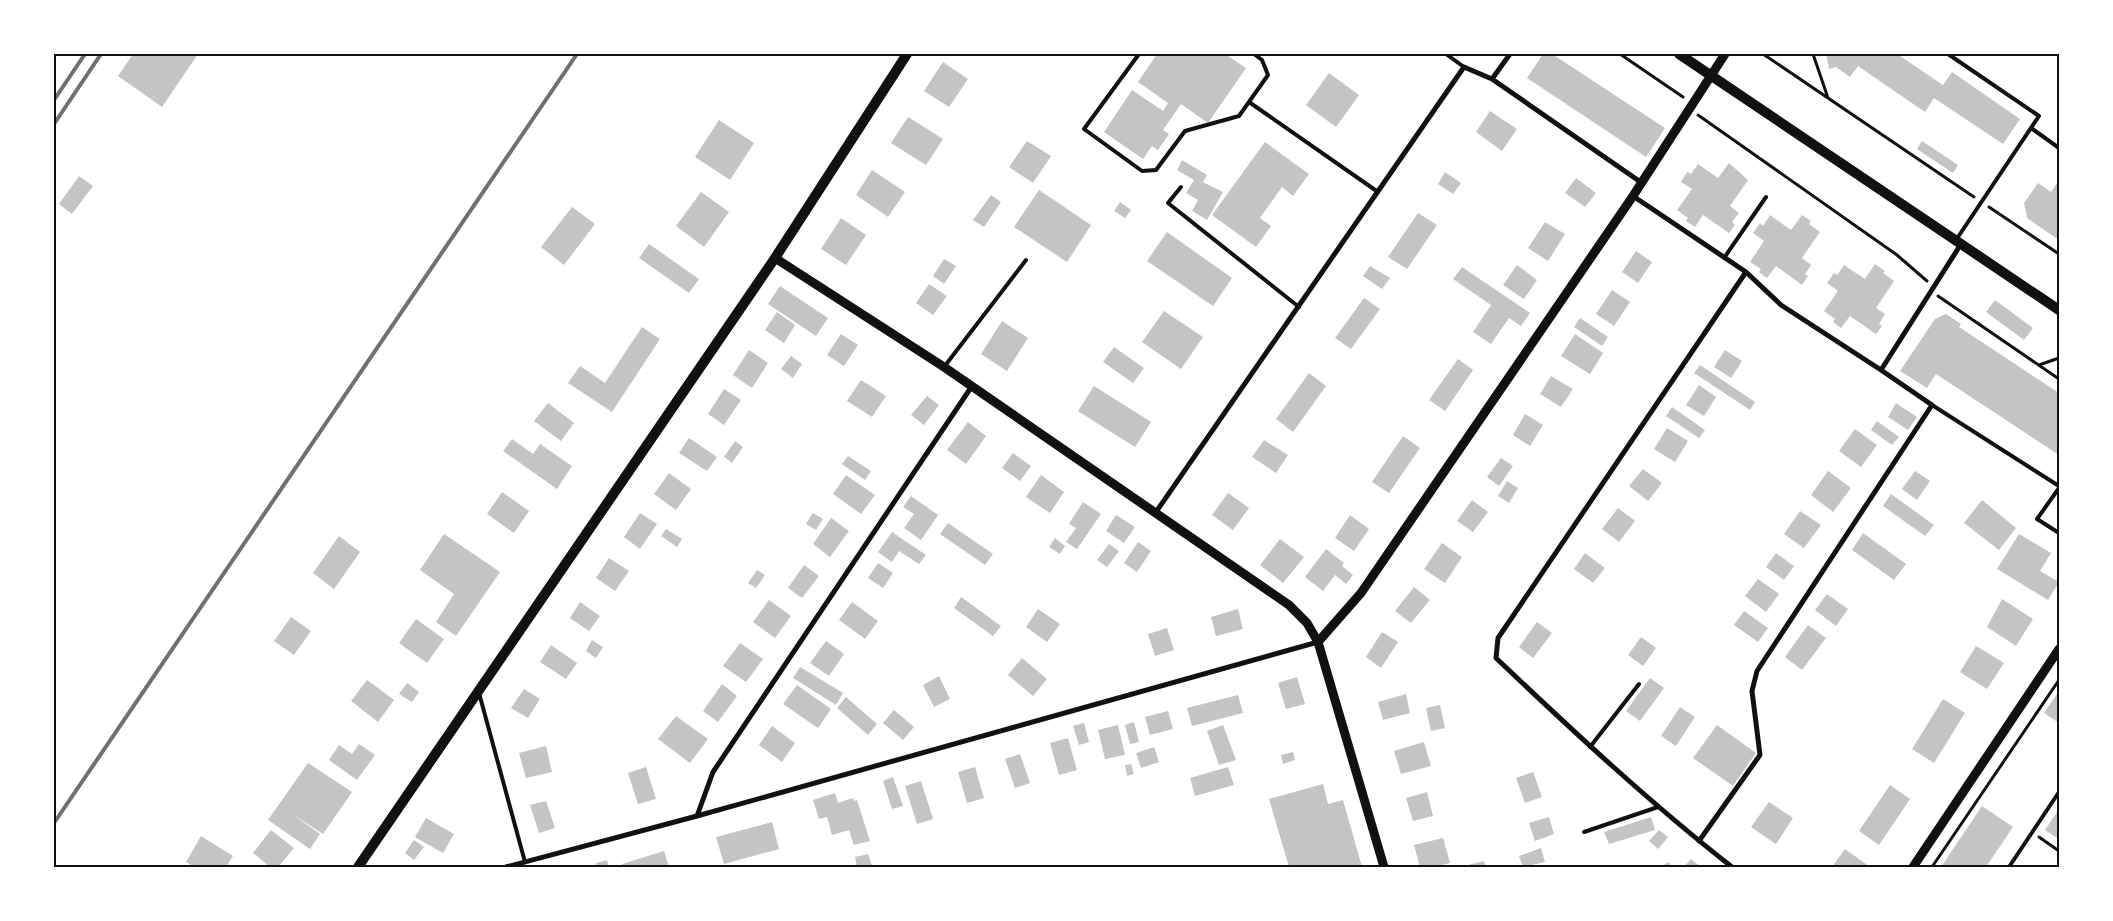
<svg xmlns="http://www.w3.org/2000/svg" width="2113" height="921" viewBox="0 0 2113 921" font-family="'PT Serif',serif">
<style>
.building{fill:#c4c4c4}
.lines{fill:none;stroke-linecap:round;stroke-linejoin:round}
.path{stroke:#111;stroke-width:3}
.service{stroke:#111;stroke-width:4}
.minor{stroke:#111;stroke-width:5}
.tertiary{stroke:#111;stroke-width:9}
.secondary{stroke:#111;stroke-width:10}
.rail{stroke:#707070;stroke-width:4}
.neatline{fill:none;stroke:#111;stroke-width:2}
</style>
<rect width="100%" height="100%" fill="#fff"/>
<!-- building -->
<path class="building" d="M133,54H198L162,107L118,76Z
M1157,54H1225L1246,68L1208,123L1181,104L1163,130L1169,134L1158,150L1152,146L1143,159L1104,132L1132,90L1163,111L1168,103L1138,82Z
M1543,54H1552L1665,128L1646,157L1527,78Z
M1826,54H1897L1943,85L1952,72L2020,119L2003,144L1934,98L1925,112L1858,66L1850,77L1836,67L1829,69Z
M943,62L968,79L949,107L924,91Z
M1329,73L1359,95L1336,127L1306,105Z
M1490,111L1517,129L1502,151L1476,132Z
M908,117L943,139L926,165L891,143Z
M719,120L754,143L730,180L695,157Z
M1027,141L1051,156L1033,183L1009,167Z
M1922,141L1958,165L1953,173L1917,149Z
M1265,142L1309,174L1293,196L1282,187L1260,218L1271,226L1256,247L1212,215Z
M1182,160L1207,175L1203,182L1223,192L1207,220L1192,211L1198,200L1186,193L1194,180L1177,170Z
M1729,163L1748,180L1730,206L1739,213L1732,222L1735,225L1729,233L1703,215L1695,227L1686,221L1688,218L1677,210L1692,189L1681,182L1687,172L1691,174L1698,164L1718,178Z
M872,170L905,192L888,217L856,195Z
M1445,172L1461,183L1453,194L1438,184Z
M79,176L93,186L72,214L59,204Z
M1576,178L1596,193L1585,207L1565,193Z
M2059,180V240L2027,218L2024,203L2038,183L2051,192Z
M1039,190L1091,225L1067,262L1014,227Z
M701,192L729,212L704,247L676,226Z
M991,195L1001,202L984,227L973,220Z
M1120,202L1131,210L1125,218L1114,211Z
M572,207L595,224L564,265L541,247Z
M1418,213L1437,225L1407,269L1388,257Z
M1770,215L1791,230L1802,215L1811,221L1809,224L1820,232L1802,258L1811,265L1805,274L1808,276L1802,285L1776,266L1767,278L1759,272L1761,269L1750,262L1764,241L1753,233L1760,223L1763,226Z
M841,218L866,235L846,265L821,249Z
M1545,222L1565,234L1548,261L1528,248Z
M1167,232L1232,278L1213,306L1147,261Z
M649,244L699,279L689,293L639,258Z
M1636,251L1652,262L1638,283L1622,272Z
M944,259L956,266L944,284L933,276Z
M1875,264L1885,271L1883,273L1894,281L1876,308L1885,314L1879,324L1882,326L1876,334L1850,316L1841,328L1833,322L1835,319L1824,311L1838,291L1827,283L1834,273L1837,275L1844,265L1865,279Z
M1517,265L1537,280L1524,299L1503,285Z
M1370,266L1390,278L1382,289L1363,276Z
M1462,267L1530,313L1521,326L1509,318L1491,344L1473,332L1491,305L1453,279Z
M929,284L947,296L933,315L916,303Z
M780,286L828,318L816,336L768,304Z
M1612,290L1630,302L1614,326L1596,314Z
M1364,298L1380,309L1351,349L1335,338Z
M1995,300L2033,328L2024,340L1986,312Z
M1164,311L1203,337L1181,369L1142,342Z
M777,312L795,325L784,343L765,330Z
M1946,314L1961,324L1959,327L2059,393V455L1936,374L1927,388L1900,371L1935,319Z
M1580,318L1608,337L1602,346L1574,327Z
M1002,321L1028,338L1007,371L981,354Z
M642,327L660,339L612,412L568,383L580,366L605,383Z
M841,334L858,345L844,366L827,355Z
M1575,334L1603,353L1590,374L1561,356Z
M1114,347L1144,368L1133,383L1103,362Z
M749,350L768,363L752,388L733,375Z
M1725,350L1742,361L1731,378L1714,367Z
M791,356L802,364L793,378L781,369Z
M1458,359L1473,370L1445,411L1429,400Z
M1700,365L1755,402L1750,410L1694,373Z
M1309,373L1326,386L1293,432L1276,419Z
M1551,376L1573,389L1561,407L1540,394Z
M861,380L886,396L872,417L847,401Z
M1699,385L1716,397L1704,416L1686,405Z
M1094,386L1151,422L1135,447L1078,411Z
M724,389L741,400L724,425L708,414Z
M927,396L939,405L924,425L911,415Z
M548,403L574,423L561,441L534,421Z
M1896,403L1917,417L1908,430L1888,417Z
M1672,407L1705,430L1699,438L1666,416Z
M1525,414L1543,425L1530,446L1513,435Z
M1877,421L1899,437L1892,445L1871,430Z
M968,422L986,436L966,464L947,450Z
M1667,428L1688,441L1675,462L1654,449Z
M1855,429L1877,445L1861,467L1839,451Z
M1403,436L1420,448L1389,493L1372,482Z
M689,438L717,457L707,471L679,453Z
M512,439L533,454L540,444L572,466L557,489L503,451Z
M1264,440L1288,455L1276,473L1252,457Z
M735,441L743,447L732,463L724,457Z
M1013,453L1031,466L1020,481L1002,468Z
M848,456L871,471L865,480L842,464Z
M1501,458L1513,466L1499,486L1487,477Z
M1643,469L1662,483L1648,501L1629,486Z
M1828,471L1851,488L1833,512L1811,495Z
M1915,471L1930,481L1917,500L1902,489Z
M669,473L691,489L676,510L654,494Z
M846,475L875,495L861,514L833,494Z
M1041,475L1064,492L1050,513L1026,497Z
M1507,481L1518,488L1509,503L1498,496Z
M502,492L529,511L514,533L487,514Z
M1228,493L1249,508L1233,530L1212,515Z
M1891,494L1934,525L1925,536L1883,506Z
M911,496L938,515L921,540L904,528L914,514L903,507Z
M1472,500L1488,512L1473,532L1457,521Z
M1982,500L2016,528L1999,550L1964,523Z
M1083,502L1101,514L1077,549L1066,542L1076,528L1069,524Z
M1618,508L1635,521L1619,542L1602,529Z
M1800,511L1821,525L1804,548L1784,534Z
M640,513L657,524L640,549L624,537Z
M813,513L823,519L816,530L806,524Z
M1116,515L1135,527L1124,543L1106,531Z
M1350,515L1369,529L1354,551L1335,538Z
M831,518L849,531L830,557L813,544Z
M948,523L993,554L985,565L940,534Z
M666,529L682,539L677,547L661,536Z
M892,532L926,555L919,564L899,551L892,562L878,552Z
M1863,533L1906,564L1894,580L1852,550Z
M444,534L500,572L456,636L436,622L454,594L420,570Z
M2019,534L2051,553L2040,571L2059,582L2048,600L1997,569Z
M339,536L360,552L334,589L313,573Z
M1055,538L1065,546L1060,554L1049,547Z
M1280,539L1304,557L1283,583L1260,565Z
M1138,542L1151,551L1137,572L1124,563Z
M1442,543L1462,557L1445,583L1424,569Z
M1109,544L1119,551L1107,567L1097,560Z
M1326,549L1344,563L1342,566L1353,575L1346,584L1335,575L1323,591L1305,577Z
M1585,553L1605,568L1593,583L1574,569Z
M1776,553L1794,566L1784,580L1766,567Z
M609,558L629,571L615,591L596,578Z
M878,563L893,573L883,588L868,578Z
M804,565L819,576L802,598L788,588Z
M757,570L765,575L756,588L748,583Z
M1758,579L1779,594L1766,612L1745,596Z
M1414,587L1430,600L1411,623L1395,611Z
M1827,594L1848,609L1836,626L1815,610Z
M961,597L1001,626L993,636L954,608Z
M2002,599L2033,619L2016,646L1987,627Z
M769,600L791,616L775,638L753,622Z
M580,602L600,616L589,631L570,618Z
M852,602L878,621L865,639L839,620Z
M1038,609L1060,624L1047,642L1026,627Z
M1238,609L1243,629L1216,636L1211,617Z
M1744,611L1768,628L1758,642L1734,625Z
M291,617L311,631L294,655L274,641Z
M416,619L444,639L427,663L399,643Z
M1537,622L1552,633L1533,658L1519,647Z
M1808,625L1826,638L1802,670L1785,657Z
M1167,628L1174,650L1155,656L1148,634Z
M1382,632L1398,642L1381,668L1366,657Z
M1641,637L1656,648L1643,666L1628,655Z
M592,640L603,647L596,658L586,651Z
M826,641L844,654L829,676L810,663Z
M740,643L763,659L746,682L723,666Z
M551,645L577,663L566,679L540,662Z
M1976,646L2004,663L1987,689L1960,672Z
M1022,658L1047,679L1033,696L1008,675Z
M800,667L843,693L836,705L793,678Z
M939,676L950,699L934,707L923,685Z
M1297,677L1305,704L1286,709L1278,683Z
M1650,678L1664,688L1640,721L1626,711Z
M367,680L394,700L378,722L351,701Z
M407,683L419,692L412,702L399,694Z
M722,684L737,696L718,722L703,711Z
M797,685L831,709L818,728L783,704Z
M524,689L540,699L528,718L511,708Z
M2059,691V723L2044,713Z
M1406,694L1410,713L1383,720L1378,702Z
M1238,695L1243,713L1192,726L1187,708Z
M846,697L877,724L868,735L837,708Z
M1943,699L1965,713L1934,763L1912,749Z
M1440,705L1445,728L1431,731L1426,708Z
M1680,707L1695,717L1676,746L1661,736Z
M894,710L914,727L903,740L883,723Z
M1168,711L1173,729L1150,735L1145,717Z
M676,716L708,739L690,763L658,739Z
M1134,722L1139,742L1130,744L1125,725Z
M1084,723L1089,742L1079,745L1073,726Z
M1118,725L1125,755L1105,759L1098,730Z
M1223,725L1236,760L1219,765L1207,731Z
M1717,725L1756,753L1733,786L1693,758Z
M772,726L795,743L782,762L759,745Z
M1068,738L1077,770L1059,775L1050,743Z
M1424,742L1431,766L1401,774L1394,751Z
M359,744L375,755L357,780L329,760L339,745L352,754Z
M546,746L552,772L526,778L519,753Z
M1154,747L1159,762L1141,768L1136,753Z
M1293,752L1295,760L1283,764L1281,755Z
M1020,754L1030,783L1015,788L1005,759Z
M308,763L352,792L323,834L291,813L320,834L310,849L268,820Z
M1131,764L1134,774L1127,776L1125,765Z
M646,767L656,799L638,804L628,773Z
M975,767L984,798L967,803L958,772Z
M1228,767L1234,785L1195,796L1190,778Z
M1533,772L1542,797L1525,803L1516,778Z
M893,777L903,806L892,809L883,781Z
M921,781L933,819L917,824L905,786Z
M1323,784L1328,804L1343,800L1362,867H1289L1269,799Z
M1890,785L1910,799L1879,845L1859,831Z
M1427,792L1433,816L1413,821L1406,798Z
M835,793L838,803L853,798L854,801L857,800L870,841L854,845L849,830L832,835L827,817L819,819L813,800Z
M546,801L555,828L539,833L530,805Z
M1769,802L1793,818L1776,844L1751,827Z
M1982,806L2013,827L1986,867H1941Z
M2059,809V839L2045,830Z
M1549,817L1554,834L1535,841L1529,823Z
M1651,817L1655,830L1609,844L1604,832Z
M426,818L454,834L443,853L415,837Z
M772,822L779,849L724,864L716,837Z
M271,830L294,848L278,867H270L253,853Z
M1659,830L1668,837L1658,849L1649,841Z
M201,836L233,856L226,867H195L186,862Z
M1443,838L1450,863L1433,867H1420L1414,845Z
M414,840L424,847L414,860L405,853Z
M1541,848L1545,862L1523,867L1519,856Z
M1845,849L1870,867H1832Z
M664,851L669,867H623L622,864Z
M868,854L872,866L857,867L855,857Z
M1691,859L1701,867H1684Z
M607,860L609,867H597L596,863Z
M1484,861L1486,867H1460Z
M1669,862L1672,867H1659Z"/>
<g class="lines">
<!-- path -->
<path class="path" d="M1620,54L1683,97
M1763,54L1974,197
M1813,54L1828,98
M1698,115L1897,255L1927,281
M1989,207L2059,254
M1938,296L2059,379
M2039,365L2059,358
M2039,837L2059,851
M1932,867L2059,680"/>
<!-- service -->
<path class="service" d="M1139,54L1084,129L1142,171L1156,170L1185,131L1239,116L1268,75L1262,60L1254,54
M1446,54L1464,67
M1948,54L2039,116L1956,240
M1249,102L1378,192
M2031,128L2059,148
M1181,187L1168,203L1299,307
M1724,258L1766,197
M944,367L1026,260
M1932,405L2059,486
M2059,488L2037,519L2059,533
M479,693L525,862
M1590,747L1639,684
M1584,832L1658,807
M2009,867L2059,792"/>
<!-- minor -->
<path class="minor" d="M1492,79L1642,183
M1633,196L1746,272L1781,305L1881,370
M1156,512L1464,67L1492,79L1510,54
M697,816L713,772L972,386
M1699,841L1760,755L1752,691L1757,671L1932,405L1881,370L1961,244
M506,867L697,816L1318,642
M1732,867C1649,802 1573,731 1496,658L1498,638L1746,272"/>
<!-- tertiary -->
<path class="tertiary" d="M775,258L944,367L1289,605L1307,623L1318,642L1384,867
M1318,642L1361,593L1633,196L1725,54
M1913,867L2059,649"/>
<!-- secondary -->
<path class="secondary" d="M1679,54L2059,310
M358,867L775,258L907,54"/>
<!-- rail -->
<path class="rail" d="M54,100L85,54
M54,124L101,54
M54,823L577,54"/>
</g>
<!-- border -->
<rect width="2113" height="921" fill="none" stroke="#ffffff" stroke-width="110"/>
<rect x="55" y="55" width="2003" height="811" class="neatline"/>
</svg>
